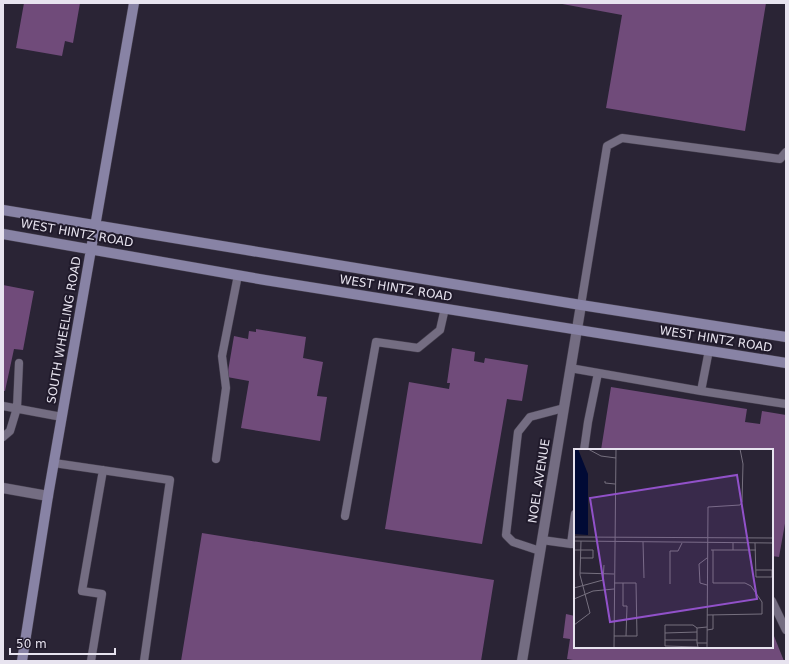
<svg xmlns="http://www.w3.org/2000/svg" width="789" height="664" viewBox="0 0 789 664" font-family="'DejaVu Sans',sans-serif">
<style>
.building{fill:#704b7a}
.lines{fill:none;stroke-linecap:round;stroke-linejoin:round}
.service-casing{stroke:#46404f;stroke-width:9}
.minor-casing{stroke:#46404f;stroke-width:11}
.secondary-casing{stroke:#46404f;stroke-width:11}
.service{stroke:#746d82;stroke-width:8}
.minor{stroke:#746d82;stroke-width:10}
.secondary{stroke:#8883a5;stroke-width:10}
.labels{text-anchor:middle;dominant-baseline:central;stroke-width:4;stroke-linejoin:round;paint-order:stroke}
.street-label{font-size:12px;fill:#e7e3ef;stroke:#201a2b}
.inset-road{fill:none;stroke:#76707f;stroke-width:1}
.view{fill:#9151c9;fill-opacity:0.15;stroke:#9151c9;stroke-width:2}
.inset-edge{fill:none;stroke:#e7e3ef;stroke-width:2}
</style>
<rect width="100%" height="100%" fill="#2a2435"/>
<!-- building -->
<path class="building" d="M24,3H80L73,43L65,41L62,56L16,48Z
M557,3H766L745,131L606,108L622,15Z
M3,285L34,291L23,350L14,349L5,391H3Z
M256,329L306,337L303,358L323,362L317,396L327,397L320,441L241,428L249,381L227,377L234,336L248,339L249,331L256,332Z
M452,348L475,352L474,361L484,363L485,358L528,365L522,401L507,399L482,544L385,529L409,382L449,389L450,383H447Z
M611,387L747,409L745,422L760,424L762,411L786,415V518L779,557L772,556V450H601Z
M202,533L494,580L481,661H181Z
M566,614L575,616V647H772V631L784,661H579L567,659L570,639L563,638Z"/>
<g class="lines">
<defs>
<path id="service" d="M581,305L607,146L622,138L780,159L786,152
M709,350L701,391L786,404
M570,368L701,391
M3,406L62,417
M3,437L10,431L17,408L19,363
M584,450L588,422L598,373
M216,459L226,388L222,356L238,275
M54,463L170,480L144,661
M575,514L571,544H575
M345,516L376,342L418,348L440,330L445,308
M542,540L571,544
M540,551L513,542L506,535L518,432L530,417L564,408
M772,601L786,630
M91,661L102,594L82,591L103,470"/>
<path id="minor" d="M3,488L48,496
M522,661L581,305"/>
<path id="secondary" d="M3,210L581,305L786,337
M3,234L265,280L786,363
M22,661L48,496L134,3"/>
</defs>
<!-- service casing -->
<use href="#service" class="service-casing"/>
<!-- minor casing -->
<use href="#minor" class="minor-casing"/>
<!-- secondary casing -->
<use href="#secondary" class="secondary-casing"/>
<!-- service -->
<use href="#service" class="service"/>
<!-- minor -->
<use href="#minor" class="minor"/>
<!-- secondary -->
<use href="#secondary" class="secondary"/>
</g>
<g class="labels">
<!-- street labels -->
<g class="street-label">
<text transform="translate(77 233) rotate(10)">WEST HINTZ ROAD</text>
<text transform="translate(396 288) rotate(9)">WEST HINTZ ROAD</text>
<text transform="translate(64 330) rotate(-80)">SOUTH WHEELING ROAD</text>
<text transform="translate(716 339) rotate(9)">WEST HINTZ ROAD</text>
<text transform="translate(539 481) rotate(-81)">NOEL AVENUE</text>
</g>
</g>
<!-- overview -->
<g transform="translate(574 449)">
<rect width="199" height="199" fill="#2a2435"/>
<path d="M0,0H4L14,25V86L0,85Z" fill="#010a35"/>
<path class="inset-road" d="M14,0L27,7L42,9M31,32V34L41,35M0,88L199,89M0,92L199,94M69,93L70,129M159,94V101H182M181,94L182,128H198V121H182M0,101H19V109H6M137,101H159M6,124L40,125M49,134V157H53L52,187M96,135V102H104L108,94M133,136L126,134L125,115L133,109M0,139L29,131L30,116M0,150L19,142L40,140M133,166L188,165V153L177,137L171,134H139V101M0,176L16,164L6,126L7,92M123,179L119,176H91V197L124,198L123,194M133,181L139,180V166M91,184L123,183M40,187H63L62,134H40M91,191H123M133,194H123V179L133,178M40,199L42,0M133,199L134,58L166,56L168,53L169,15L166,0"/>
<path class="view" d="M163,26L183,150L36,173L16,49Z"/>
<rect width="199" height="199" class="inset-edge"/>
</g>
<!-- border -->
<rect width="789" height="664" fill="none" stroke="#e7e3ef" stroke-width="8"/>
<!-- scale -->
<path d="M10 648v6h105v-6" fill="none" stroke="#e7e3ef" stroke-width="2"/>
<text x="16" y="648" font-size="12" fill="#e7e3ef" stroke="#201a2b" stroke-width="3" paint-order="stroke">50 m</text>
</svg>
